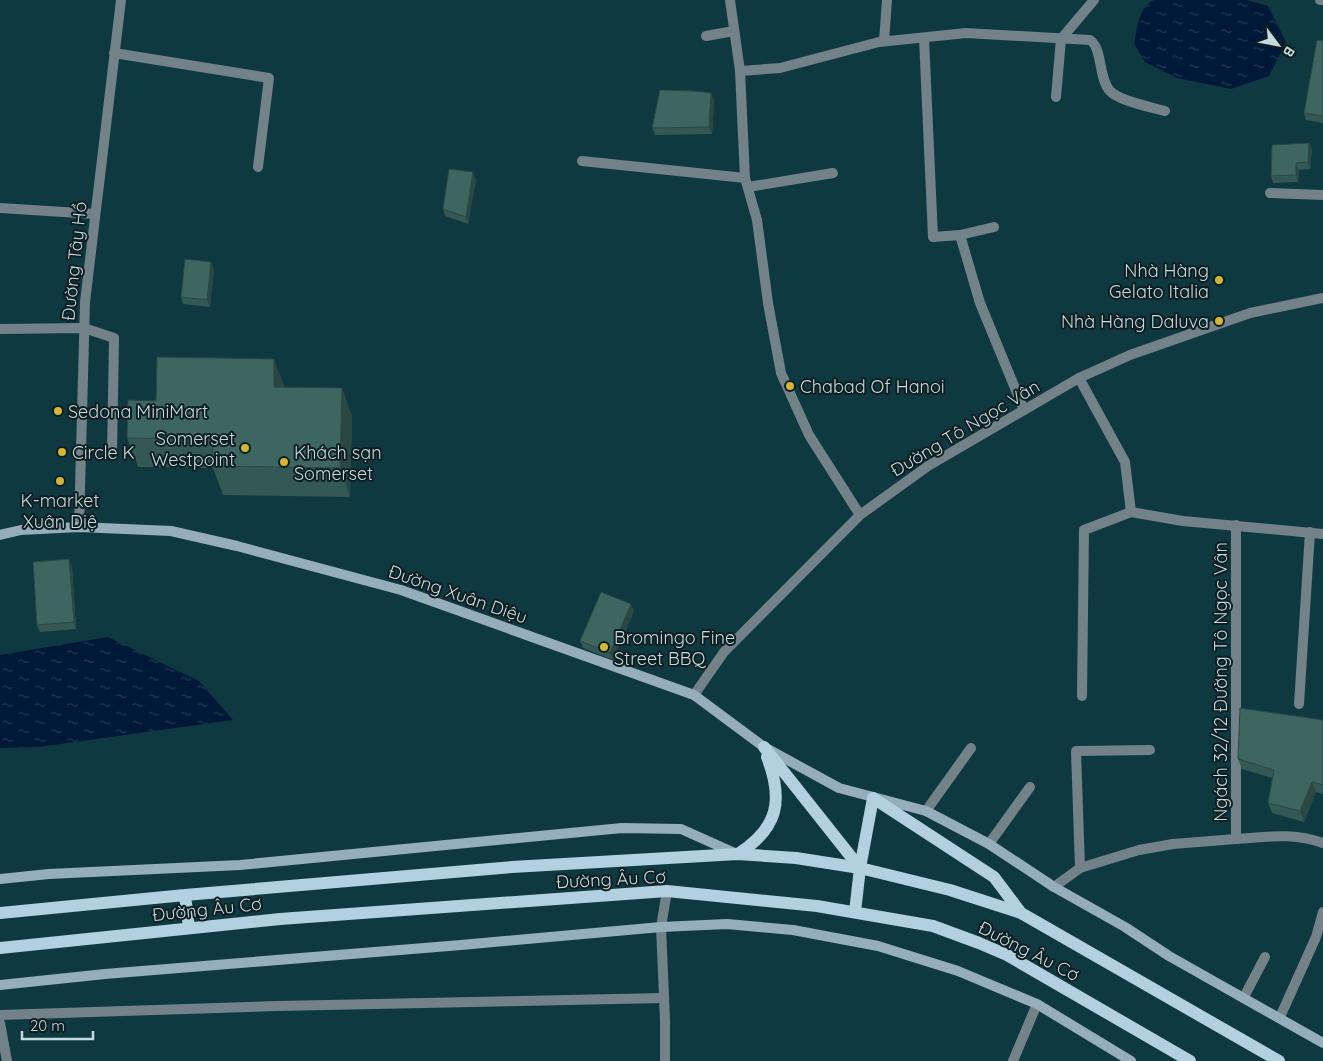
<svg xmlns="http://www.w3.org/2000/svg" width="1323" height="1061" viewBox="0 0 1323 1061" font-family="Quicksand,sans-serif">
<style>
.water{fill:url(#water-ripples)}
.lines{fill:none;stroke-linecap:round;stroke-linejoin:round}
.lane{stroke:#738189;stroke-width:10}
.street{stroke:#738189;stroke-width:10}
.secondary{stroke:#96aebb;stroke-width:10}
.primary{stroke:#b2d0e0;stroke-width:12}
.wall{fill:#345853}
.shaded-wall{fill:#2b4744}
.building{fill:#3d6661;stroke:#2b4744}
.poi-dot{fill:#d4b635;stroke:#0d1e21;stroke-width:2}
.labels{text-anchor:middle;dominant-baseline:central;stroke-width:4;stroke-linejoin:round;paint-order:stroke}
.street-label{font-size:18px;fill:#c4dade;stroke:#0d1e21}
.poi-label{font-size:18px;fill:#c4dade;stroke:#0d1e21;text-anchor:start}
</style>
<defs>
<pattern id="water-ripples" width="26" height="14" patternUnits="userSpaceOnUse" patternTransform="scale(1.25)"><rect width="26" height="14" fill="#001939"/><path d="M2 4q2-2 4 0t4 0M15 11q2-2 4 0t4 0" fill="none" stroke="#243a55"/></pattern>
</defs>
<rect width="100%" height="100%" fill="#0f3940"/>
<!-- water -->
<path class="water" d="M1154,0H1247L1268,6L1286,42L1269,76L1231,89L1177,78L1145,62L1134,44C1137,30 1138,7 1154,0Z
M108,637L199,681L233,720L39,747L0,748V655Z"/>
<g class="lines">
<!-- lane -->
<path class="lane" d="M706,36L734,31
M924,38L933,237L960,235L994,227
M884,41L887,0
M740,71L780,68L879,42L966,33L1090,40C1103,49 1098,78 1110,91C1119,101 1151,107 1165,111
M1270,193L1323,195
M0,208L95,214
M960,235L980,303L1024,410
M0,329L84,328L114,338L112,454
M1079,378L1125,462L1131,512L1183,521L1323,534
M1150,750L1076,751L1080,868L1139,850L1173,844L1236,839V525
M926,811L971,748
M989,844L1030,787
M1244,997L1265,957
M0,1015L277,1006L664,998
M1280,1017L1316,937L1323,912"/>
<!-- street -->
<path class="street" d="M730,0L740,71L745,178L757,220L768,303L781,373L809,435L860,515
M1320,0H1323
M114,53L269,78L258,167
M1056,97L1061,39L1094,0
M582,161L745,178
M748,187L833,173
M79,527L85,302L121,0
M694,695L724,652L860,515L928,466L1079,378L1130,355L1250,313L1323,298
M1082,696L1084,530L1131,512
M1299,704L1310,532
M1236,839C1268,837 1293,832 1323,843
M1054,887L1080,868
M0,1023L7,1061
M665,1061V1020L661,927L667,891
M1013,1061L1037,1004"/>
<!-- secondary -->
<path class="secondary" d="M0,535L21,530L79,527L171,531L237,546L401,590L694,695L764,747L839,788L926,811L989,844L1054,887L1125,927L1169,956L1323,1043
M0,879L49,874L240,865L622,828L681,829L737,854
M0,985L105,974L461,945L661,927L727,924L793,930L878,946L958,971L1037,1004L1131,1061"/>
<!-- primary -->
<path class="primary" d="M764,747L860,868
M738,854C778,828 784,801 767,757
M185,895L189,928
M855,912L860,868L873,798L994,877L1021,913
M0,913L185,895L512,867L738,854L796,858L860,868L950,890L1021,913L1279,1061
M0,948L280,919L667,891L817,906L933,926L979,943L1007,955L1190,1061"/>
</g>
<!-- wall -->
<path class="wall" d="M1323,41V123L1306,120L1304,113Z
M711,93L714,100L712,134L655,135L652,128Z
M1309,143L1312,150L1310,169L1299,170L1298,182L1273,183L1271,176Z
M476,179L468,224L445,216L443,209Z
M214,269L210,307L183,304L181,297Z
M285,387L342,388L352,417L350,497L223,495L213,468L138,467L127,438L156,401Z
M72,566L76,629L40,632L37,625Z
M634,611L613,660L583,648L580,641Z
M1323,720V794L1316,792L1304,822L1272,813L1268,803L1272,778L1242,769L1238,759Z"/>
<!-- shaded-wall -->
<path class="shaded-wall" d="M711,93L714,100L712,134L709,127Z
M1309,143L1312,150L1310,169L1308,162Z
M1296,163L1299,170L1298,182L1296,175Z
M473,172L476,179L468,224L466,217Z
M211,262L214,269L210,307L207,300Z
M274,359L285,388L274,387Z
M342,388L352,417L350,497L340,468Z
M69,559L72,566L76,629L74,622Z
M631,604L634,611L613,660L610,653Z
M1312,782L1316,792L1304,822L1300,811Z"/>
<!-- building -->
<path class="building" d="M1317,40L1323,41V116L1304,113Z
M660,90L693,91L711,93L709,127L652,128Z
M1309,143L1308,162L1296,163V175L1271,176L1272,145Z
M449,169L473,172L466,217L443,209Z
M185,259L211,262L207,300L181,297Z
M157,357L274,359V387L342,388L340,468L212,466L213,439L127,438L128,400L156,401Z
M69,559L74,622L37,625L33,562Z
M601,592L631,604L610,653L580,641Z
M1240,708L1323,720V785L1312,782L1300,811L1268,803L1274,770L1238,759Z"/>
<!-- markers -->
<g class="poi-dot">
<circle cx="1219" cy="280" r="5"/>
<circle cx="1219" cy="321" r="5"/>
<circle cx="790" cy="386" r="5"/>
<circle cx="58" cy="411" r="5"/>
<circle cx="245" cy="448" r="5"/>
<circle cx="62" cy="452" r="5"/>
<circle cx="284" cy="462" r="5"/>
<circle cx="60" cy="481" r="5"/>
<circle cx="604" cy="647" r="5"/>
</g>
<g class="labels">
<!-- street labels -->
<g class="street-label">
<text transform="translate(74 261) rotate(-84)">Đường Tây Hồ</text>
<text transform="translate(965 428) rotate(-31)">Đường Tô Ngọc Vân</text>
<text transform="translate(458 594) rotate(19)">Đường Xuân Diệu</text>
<text transform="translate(1220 682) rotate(-90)">Ngách 32/12 Đường Tô Ngọc Vân</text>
<text transform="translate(611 879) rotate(-3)">Đường Âu Cơ</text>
<text transform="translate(207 909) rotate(-6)">Đường Âu Cơ</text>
<text transform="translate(1029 951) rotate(27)">Đường Âu Cơ</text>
</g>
<!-- poi labels -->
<g class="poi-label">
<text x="1209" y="270" text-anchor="end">Nhà Hàng<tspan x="1209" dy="21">Gelato Italia</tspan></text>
<text x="1209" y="321" text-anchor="end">Nhà Hàng Daluva</text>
<text x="800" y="386">Chabad Of Hanoi</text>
<text x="68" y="411">Sedona MiniMart</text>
<text x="235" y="438" text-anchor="end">Somerset<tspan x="235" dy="21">Westpoint</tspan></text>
<text x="72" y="452">Circle K</text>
<text x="294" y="452">Khách sạn<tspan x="294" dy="21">Somerset</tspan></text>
<text x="60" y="500" text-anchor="middle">K-market<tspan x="60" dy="21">Xuân Diệ</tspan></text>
<text x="614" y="637">Bromingo Fine<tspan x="614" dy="21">Street BBQ</tspan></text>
</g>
</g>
<!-- north arrow -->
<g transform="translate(1278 45) rotate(122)" stroke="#0d1e21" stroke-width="4" paint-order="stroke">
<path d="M0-4L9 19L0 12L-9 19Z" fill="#c4dade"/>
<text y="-8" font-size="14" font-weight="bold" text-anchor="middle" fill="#c4dade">B</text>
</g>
<!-- scale -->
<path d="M22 1031v8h71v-8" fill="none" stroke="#c4dade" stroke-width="2.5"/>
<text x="30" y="1031" font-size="15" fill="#c4dade" stroke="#0d1e21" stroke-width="4" paint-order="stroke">20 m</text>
</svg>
